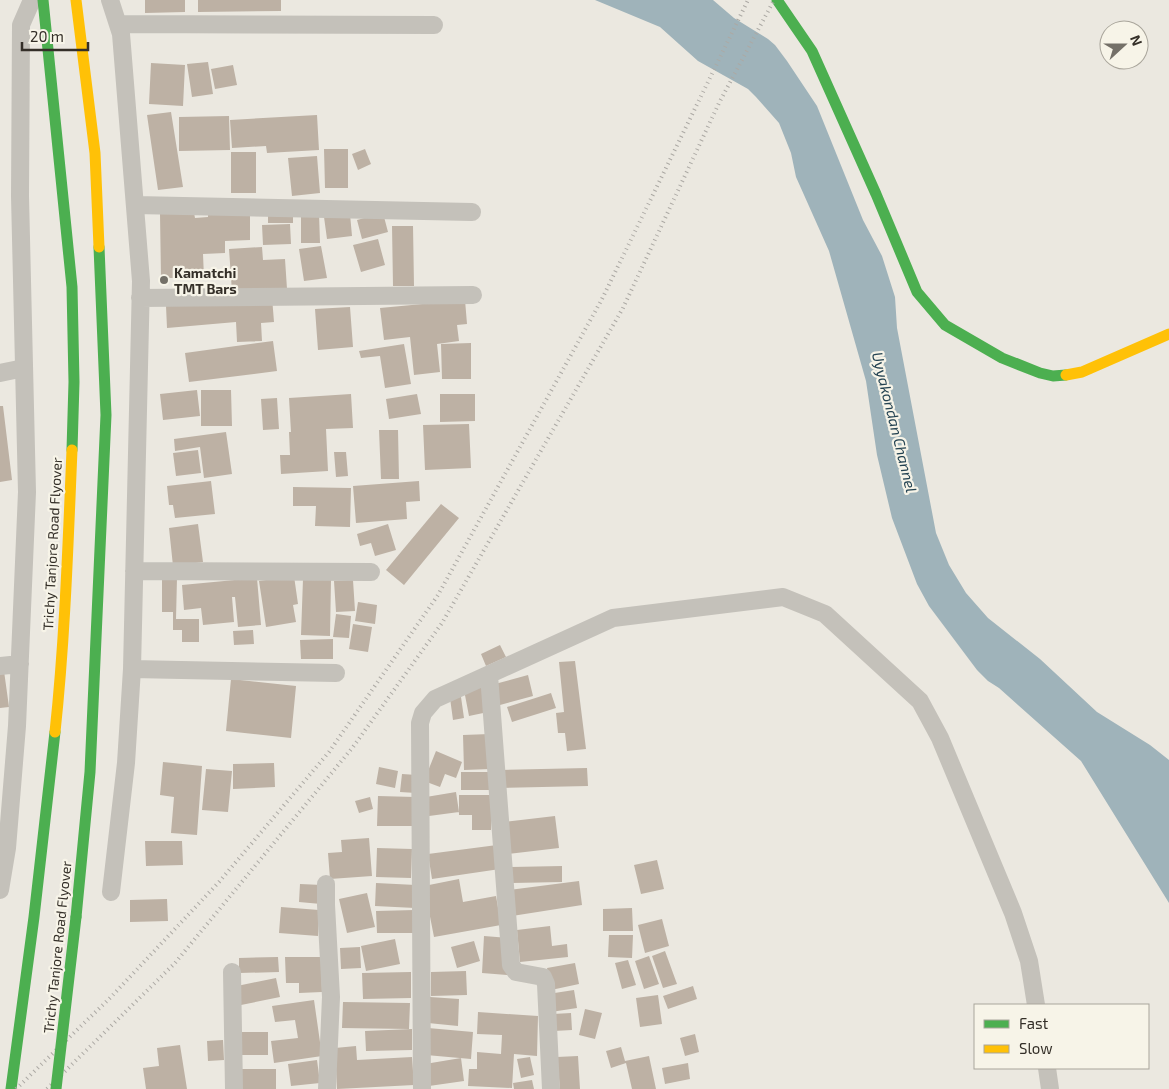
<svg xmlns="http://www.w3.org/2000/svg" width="1169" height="1089" viewBox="0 0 1169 1089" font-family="'Exo 2',sans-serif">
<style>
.water{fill:#9fb3ba}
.building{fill:#bdb1a4}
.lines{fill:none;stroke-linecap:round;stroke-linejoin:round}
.street{stroke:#c4c1ba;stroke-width:18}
.fast{stroke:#4caf50;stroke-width:11}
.slow{stroke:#ffc107;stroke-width:11}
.rail{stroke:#aca9a4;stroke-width:4;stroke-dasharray:1 4;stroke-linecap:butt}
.fast-bridge{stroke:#4caf50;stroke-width:11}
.poi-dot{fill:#747068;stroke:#f7f4e8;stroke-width:2}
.labels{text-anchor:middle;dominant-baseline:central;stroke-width:4.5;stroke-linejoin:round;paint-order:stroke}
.poi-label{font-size:14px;font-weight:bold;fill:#342f28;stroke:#f7f4e8;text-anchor:start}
.street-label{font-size:14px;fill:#342f28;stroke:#f7f4e8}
.water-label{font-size:15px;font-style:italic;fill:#234251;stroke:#f7f4e8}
</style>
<rect width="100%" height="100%" fill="#ebe8e0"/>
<!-- water -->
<path class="water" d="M595,0H713L734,18L768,39L775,45L787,61L817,106L863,220L882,256L895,297L897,328L936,533L949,565L966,593L988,618L1040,659L1097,712L1150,745L1169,760V903L1081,761L999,688L988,681L977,670L929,606L917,584L892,518L877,455L866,381L829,251L796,177L791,153L779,123L756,97L748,89L698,61L660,27Z"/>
<!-- building -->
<path class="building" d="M145,0H185V12L145,13Z
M198,0H281V11L198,12Z
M208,62L213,94L192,97L187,64Z
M151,63L185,65L183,106L149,104Z
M233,65L237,85L215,89L211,69Z
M171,112L183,187L158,190L147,115Z
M317,115L319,150L267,153L266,146L232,148L230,120Z
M229,116L230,150L179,151V117Z
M324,149H348V188H325Z
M365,149L371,164L358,170L352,154Z
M231,152H256V193H231Z
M317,156L320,193L292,196L288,158Z
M268,210H293V223H268Z
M250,212V240L225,241V253L203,254L204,278H161L160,214L194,213L195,218L208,217V213Z
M301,213H319L320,243H301Z
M383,213L388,232L362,239L357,220Z
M350,214L352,236L327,239L324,217Z
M290,224L291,244L263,245L262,225Z
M392,226H413L414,286H393Z
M378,239L385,265L361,272L353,245Z
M321,246L327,278L304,281L299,249Z
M262,247L263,260L285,259L287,289L232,292L229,249Z
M272,297L274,322L261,323L262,341L237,342L236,322L167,328L166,306Z
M465,300L467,324L457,325L459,341L437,344L440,372L414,375L410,337L384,340L380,308Z
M350,307L353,347L318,350L315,309Z
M273,341L277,371L189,382L185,353Z
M471,343V379H442L441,344Z
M404,344L411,384L385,388L380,356L361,358L359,351Z
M197,390L200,416L163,420L160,394Z
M201,390H231L232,426H201Z
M351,394L353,428L326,429L328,471L281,474L280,455H290L289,432H291L289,398Z
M417,394L421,414L389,419L386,399Z
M440,394H475V421L440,422Z
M277,398L279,429L263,430L261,399Z
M0,406H3L12,480L0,482Z
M469,424L471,468L425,470L423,425Z
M379,430H398L399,479H381Z
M226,432L232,474L204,478L200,447L175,451L174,439Z
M198,450L201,473L176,476L173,453Z
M334,452H346L348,476L336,477Z
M211,481L215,514L175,518L173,505H169L167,486Z
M419,481L420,501L406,502L407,519L356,523L353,486Z
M293,487L351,488L350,527L315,526L316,506H293Z
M441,504L459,518L404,585L386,570Z
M198,524L203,562L173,566L169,528Z
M388,524L396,550L375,556L371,543L360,546L357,534Z
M294,576L298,604L293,605L296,622L266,627L259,581Z
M162,578H177L176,619H199V642H182V630H173V612H162Z
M257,578L261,625L238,627L235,597H232L234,622L203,625L201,608L184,610L182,585Z
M303,579H331L330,636L301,635Z
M353,580L355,611L336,612L334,581Z
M358,602L377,605L375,624L355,621Z
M336,614L351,616L349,638L333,637Z
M353,624L372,627L368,652L349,649Z
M253,630L254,644L234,645L233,631Z
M333,639V659H301L300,640Z
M500,645L506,657L486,666L481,654Z
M575,661L586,749L567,751L565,733H558L556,713L564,712L559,662Z
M4,671L9,707L0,708V672Z
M528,675L533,696L500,705L495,684Z
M231,679L296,686L291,738L226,731Z
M483,686L488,712L469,716L464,690Z
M551,693L556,708L512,722L507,707Z
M461,697L464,718L453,720L450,698Z
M490,734V769L464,770L463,735Z
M436,751L462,762L456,778L445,774L440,787L424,781Z
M163,762L202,766L197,835L171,833L174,797L160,795Z
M274,763L275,787L233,789V764Z
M379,767L398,771L395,788L376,784Z
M587,768L588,786L500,788V770Z
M206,769L232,771L228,812L202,810Z
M461,772H491V790H461Z
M402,774L417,775L416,793L400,792Z
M456,792L459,812L429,816L426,797Z
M459,795H492L491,830H472V815H459Z
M378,796L415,797V826H377Z
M370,797L373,809L359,813L355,801Z
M555,816L559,848L507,854L503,822Z
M369,838L372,876L330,879L328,853L342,852L341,840Z
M145,841H182L183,865L146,866Z
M497,845L500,869L432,879L428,854Z
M377,848L412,849L411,878L376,877Z
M657,860L664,889L641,894L634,865Z
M562,866V882L512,883L511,867Z
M459,879L463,902L496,896L501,925L434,937L424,886Z
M579,881L582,905L512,916L509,890Z
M376,883L416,885L415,908L375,906Z
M300,884L322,885L321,904L299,902Z
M367,893L375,927L347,933L339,899Z
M167,899L168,921L130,922V900Z
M281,907L319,910L318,936L279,933Z
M632,908L633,931H603V909Z
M415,910V933H377L376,911Z
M662,919L669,946L645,953L638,925Z
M550,926L552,946L567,944L568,957L520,962L517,930Z
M609,935H633L632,958L608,957Z
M484,936L509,938L507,975L482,973Z
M395,939L400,964L366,971L361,946Z
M474,941L480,961L457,968L451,947Z
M360,947L361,968L341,969L340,948Z
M665,951L677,984L663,988L652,956Z
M649,956L659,984L644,989L635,961Z
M278,957L279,972L239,973V958Z
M285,957H321L322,992L299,993V983H286Z
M628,960L636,985L622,989L615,963Z
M575,963L579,984L551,990L547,968Z
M466,971L467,995L431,996V972Z
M411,972V998L363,999L362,973Z
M276,978L280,997L241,1005L237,986Z
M693,986L697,999L668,1009L663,996Z
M574,990L577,1008L551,1012L548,994Z
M658,995L662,1024L640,1027L636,998Z
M430,997L459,999L458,1026L428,1023Z
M314,1000L322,1056L274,1063L271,1041L298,1038L295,1020L275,1022L272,1006Z
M343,1002L410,1003L409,1029L342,1028Z
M585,1009L602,1013L595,1039L579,1035Z
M478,1012L538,1016L537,1056L514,1054L512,1088L468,1086L469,1069H477V1052L501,1054L502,1035L477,1034Z
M571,1013L572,1030L554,1031L553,1014Z
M428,1028L473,1032L471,1059L426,1055Z
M412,1029V1050L366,1051L365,1031Z
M240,1032H268V1055H240Z
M695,1034L699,1052L685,1056L680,1038Z
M223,1040L224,1060L208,1061L207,1041Z
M180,1045L187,1089H146L143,1068L159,1066L157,1048Z
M356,1046L357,1060L412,1057L414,1085L337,1089L335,1048Z
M621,1047L625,1061L649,1056L656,1089H632L626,1063L611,1068L606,1051Z
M578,1056L580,1089H560L557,1057Z
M530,1057L534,1075L521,1078L517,1059Z
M461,1058L464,1081L429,1086L425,1064Z
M317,1060L320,1083L291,1086L288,1064Z
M688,1063L690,1079L665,1084L662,1068Z
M239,1069H276V1089H240Z
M532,1080L534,1089H514L513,1083Z"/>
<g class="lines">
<!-- street -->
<path class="street" d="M110,0L121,34L141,281L132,669L126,763L111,892
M118,24L434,25
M135,205L472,212
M140,298L473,295
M0,373L24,368
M134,571L371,572
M0,666L20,664
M132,669L336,673
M489,675L511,965L516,972L543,977L546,984L551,1089
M326,884V905L331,997L327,1089
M0,890L7,848L17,726L27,492L20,196L21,25L32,0
M232,972L234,1089
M1047,1068L1050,1089
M422,1089L420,723L423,713L435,699L613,618L783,597L825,614L920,701L940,738L1013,913L1029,961L1036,1005"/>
<!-- fast -->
<path class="fast" d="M43,0L72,287L74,382L72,450
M777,0L812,51L876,194L917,292L945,325L1002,358L1040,373L1053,376L1066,375
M76,917L90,772L106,415L99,247
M11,1089L34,917L55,732"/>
<!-- slow -->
<path class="slow" d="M76,0L95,153L99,247
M1066,375L1082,372L1169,334
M55,732C65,639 68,544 72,450"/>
<!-- rail -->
<path class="rail" d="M16,1089L111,997L219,882L329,752L438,595L602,299L748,0
M47,1089L175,963L353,747L442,623L623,308L719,103L774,0"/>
<!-- fast-bridge -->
<path class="fast-bridge" d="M56,1089L76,917"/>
</g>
<!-- markers -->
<circle class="poi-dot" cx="164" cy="280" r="5"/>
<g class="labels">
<!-- poi labels -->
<g class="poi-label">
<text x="174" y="272">Kamatchi<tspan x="174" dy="16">TMT Bars</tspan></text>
</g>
<!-- street labels -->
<g class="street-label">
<text transform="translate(52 544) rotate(-87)">Trichy Tanjore Road Flyover</text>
<text transform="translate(57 947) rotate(-84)">Trichy Tanjore Road Flyover</text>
</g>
<!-- water labels -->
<g class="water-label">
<text transform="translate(895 422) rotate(76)">Uyyakondan Channel</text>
</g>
</g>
<!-- legend -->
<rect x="974" y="1004" width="175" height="65" fill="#f7f4e8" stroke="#a9a59b"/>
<rect x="984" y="1020" width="25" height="8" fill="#4caf50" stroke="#a9a59b"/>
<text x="1019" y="1029" font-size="15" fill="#342f28">Fast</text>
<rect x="984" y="1045" width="25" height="8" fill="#ffc107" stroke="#a9a59b"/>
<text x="1019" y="1054" font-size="15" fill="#342f28">Slow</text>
<!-- north arrow -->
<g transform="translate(1124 45) rotate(69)"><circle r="24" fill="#f7f4e8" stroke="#a9a59b"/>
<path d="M0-4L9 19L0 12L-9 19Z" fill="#747068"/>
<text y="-8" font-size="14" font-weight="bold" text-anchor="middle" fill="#342f28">N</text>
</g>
<!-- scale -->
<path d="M22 42v8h66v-8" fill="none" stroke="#342f28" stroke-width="2.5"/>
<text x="30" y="42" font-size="15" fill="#342f28" stroke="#f7f4e8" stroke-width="4" paint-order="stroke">20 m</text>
</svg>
